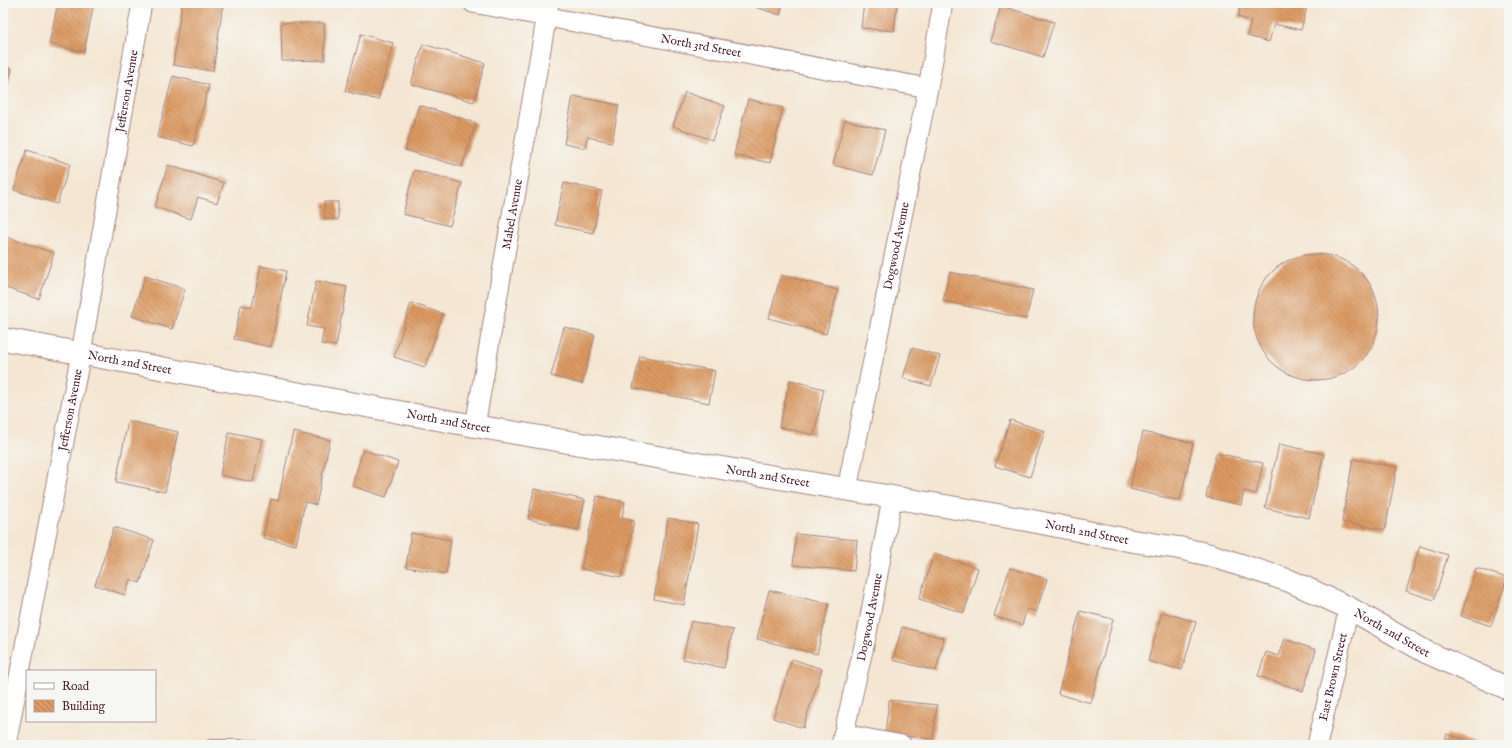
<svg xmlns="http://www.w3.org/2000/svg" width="1512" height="748" viewBox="0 0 1512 748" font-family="'IM FELL English',serif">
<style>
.building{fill:url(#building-back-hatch)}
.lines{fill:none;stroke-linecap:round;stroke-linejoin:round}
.lane-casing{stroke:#9f827e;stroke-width:12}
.street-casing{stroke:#9f827e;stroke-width:21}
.secondary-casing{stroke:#9f827e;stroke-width:24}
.lane{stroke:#fff;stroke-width:10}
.street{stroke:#fff;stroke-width:19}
.secondary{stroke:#fff;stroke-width:22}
.labels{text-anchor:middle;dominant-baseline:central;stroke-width:3.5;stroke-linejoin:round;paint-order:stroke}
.street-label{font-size:12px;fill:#4a1f2b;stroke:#f6f6f2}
</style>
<defs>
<pattern id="building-back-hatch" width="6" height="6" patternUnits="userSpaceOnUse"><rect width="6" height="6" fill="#dc9a62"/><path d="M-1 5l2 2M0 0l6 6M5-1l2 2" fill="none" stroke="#b47d51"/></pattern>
</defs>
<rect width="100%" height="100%" fill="#f6f6f2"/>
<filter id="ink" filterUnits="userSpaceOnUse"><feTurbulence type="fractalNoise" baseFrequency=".025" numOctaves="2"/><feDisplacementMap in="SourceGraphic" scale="8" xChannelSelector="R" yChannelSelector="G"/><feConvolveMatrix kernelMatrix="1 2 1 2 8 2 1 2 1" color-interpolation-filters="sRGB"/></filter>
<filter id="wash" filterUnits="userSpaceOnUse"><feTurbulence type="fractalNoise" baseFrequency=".012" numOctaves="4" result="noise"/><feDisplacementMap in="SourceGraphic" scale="16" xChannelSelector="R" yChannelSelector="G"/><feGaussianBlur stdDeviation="0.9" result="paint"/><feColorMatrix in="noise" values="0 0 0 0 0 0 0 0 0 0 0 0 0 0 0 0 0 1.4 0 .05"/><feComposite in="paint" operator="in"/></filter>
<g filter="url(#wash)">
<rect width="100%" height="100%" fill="#f4e6d2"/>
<g id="blocks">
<!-- building -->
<path class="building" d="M58,3H94L84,52L49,44Z
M182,3H214L223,4L213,71L173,65Z
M743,3H783L780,15Z
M864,3H897L894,31L861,28Z
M1241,3H1308L1301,30L1274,24L1269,42L1247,36L1251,21L1238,17Z
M1001,6L1054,22L1043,57L990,41Z
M281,23H324L325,60L282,61Z
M361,34L393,43L378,100L345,91Z
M423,44L485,63L474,102L411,84Z
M3,66L12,68L4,102H3Z
M173,76L209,85L193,146L157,137Z
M685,92L725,106L712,140L673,126Z
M573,96L619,105L612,142L587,137L585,148L564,144Z
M748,99L783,108L770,163L734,155Z
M419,105L476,123L462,167L405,150Z
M845,120L885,130L873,175L833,165Z
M27,150L70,164L57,204L14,190Z
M168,165L224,183L217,203L198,197L191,219L155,207Z
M414,170L462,183L450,226L403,214Z
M564,183L602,191L593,233L555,225Z
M324,202H338V220L324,219Z
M3,236L54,253L39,299L3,287Z
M1253 317a63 63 0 1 1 126 0a63 63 0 1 1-126 0Z
M261,266L286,271L271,347L234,339L241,305L252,307Z
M950,272L1033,290L1026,319L943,301Z
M781,275L838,290L826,334L769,318Z
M145,276L185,289L172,329L132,316Z
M316,281L347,287L336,346L321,344L324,329L307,326Z
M411,303L443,314L425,367L394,357Z
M564,327L595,335L582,384L551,376Z
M912,348L940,356L931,386L903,378Z
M640,356L715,371L709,403L633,388Z
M790,380L824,389L814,435L779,427Z
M1010,420L1045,431L1030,477L995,466Z
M128,421L178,432L165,492L116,482Z
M229,432L262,439L253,482L220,475Z
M293,432L330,440L316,505L305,502L296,545L263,538L271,499L278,501Z
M1143,432L1193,443L1180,501L1130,489Z
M1279,444L1324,454L1309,518L1265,508Z
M363,450L398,462L386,497L352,486Z
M1216,453L1263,463L1256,494L1244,491L1241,505L1206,497Z
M1353,459L1397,467L1385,530L1342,522Z
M534,489L585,500L578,530L528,519Z
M597,496L625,502L622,518L634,521L622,577L581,569Z
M668,518L698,524L684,605L654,599Z
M114,527L154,540L140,583L130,579L125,595L95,585Z
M411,533L451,540L446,574L406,567Z
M796,534L857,540L854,571L793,565Z
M1420,546L1448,555L1434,600L1406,591Z
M934,554L978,568L964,613L919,599Z
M1010,568L1047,579L1036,612L1027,609L1022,625L994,616Z
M1476,568L1507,578L1491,626L1461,616Z
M769,590L829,604L817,654L757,639Z
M1080,611L1113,619L1091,703L1058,694Z
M1162,612L1196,622L1182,670L1148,661Z
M691,621L733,630L724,668L683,659Z
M902,627L944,638L936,671L893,660Z
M1285,639L1316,650L1303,691L1258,676L1266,652L1279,656Z
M792,659L822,669L803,728L773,718Z
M889,700L937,705L933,739L885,734Z
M1447,734L1481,745H1443Z"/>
</g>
</g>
<g filter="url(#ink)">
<use href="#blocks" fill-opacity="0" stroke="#9f827e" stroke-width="1"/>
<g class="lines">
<defs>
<path id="lane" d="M210,745H255"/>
<g id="street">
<path id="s1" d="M473,3L928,88"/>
<path id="s2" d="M475,426L549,3"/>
<path id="s3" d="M847,489L928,88L943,3"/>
<path d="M843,734L902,745"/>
<path id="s4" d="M6,745L81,353L142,3"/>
<path id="s5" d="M841,745L867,633L892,498"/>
<path id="s6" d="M1317,745L1349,608"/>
</g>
<g id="secondary">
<path id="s7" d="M3,339L475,426L1027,520L1133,541L1179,548L1210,555L1290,581L1349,608L1426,652L1509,689"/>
</g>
</defs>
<!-- lane casing -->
<use href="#lane" class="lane-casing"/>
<!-- street casing -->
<use href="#street" class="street-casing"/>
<!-- secondary casing -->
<use href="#secondary" class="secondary-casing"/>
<!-- lane -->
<use href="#lane" class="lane"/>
<!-- street -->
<use href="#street" class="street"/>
<!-- secondary -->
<use href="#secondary" class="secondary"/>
</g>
</g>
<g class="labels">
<!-- street labels -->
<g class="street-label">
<text stroke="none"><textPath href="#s1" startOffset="232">North 3rd Street</textPath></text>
<text stroke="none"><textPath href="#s4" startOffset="665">Jefferson Avenue</textPath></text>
<text stroke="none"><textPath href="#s2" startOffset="215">Mabel Avenue</textPath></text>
<text stroke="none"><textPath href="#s3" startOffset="248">Dogwood Avenue</textPath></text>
<text stroke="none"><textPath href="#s7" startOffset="129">North 2nd Street</textPath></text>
<text stroke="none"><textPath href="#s4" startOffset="341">Jefferson Avenue</textPath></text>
<text stroke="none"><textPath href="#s7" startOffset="453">North 2nd Street</textPath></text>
<text stroke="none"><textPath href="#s7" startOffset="777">North 2nd Street</textPath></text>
<text stroke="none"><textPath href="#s7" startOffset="1101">North 2nd Street</textPath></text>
<text stroke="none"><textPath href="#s5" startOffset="131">Dogwood Avenue</textPath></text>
<text stroke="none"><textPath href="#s7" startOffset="1425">North 2nd Street</textPath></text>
<text stroke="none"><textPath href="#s6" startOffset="70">East Brown Street</textPath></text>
</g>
</g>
<!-- margin -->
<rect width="1512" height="748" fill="none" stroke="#f6f6f2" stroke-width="16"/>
<!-- legend -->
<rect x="26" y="670" width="130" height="52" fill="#f6f6f2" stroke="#b1a0a2"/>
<rect x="34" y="683" width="20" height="6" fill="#ffffff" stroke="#b1a0a2"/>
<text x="62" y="690" font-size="12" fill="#4a1f2b">Road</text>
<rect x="34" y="700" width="20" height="12" fill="url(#building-back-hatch)" stroke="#b1a0a2"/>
<text x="62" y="710" font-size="12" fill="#4a1f2b">Building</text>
</svg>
